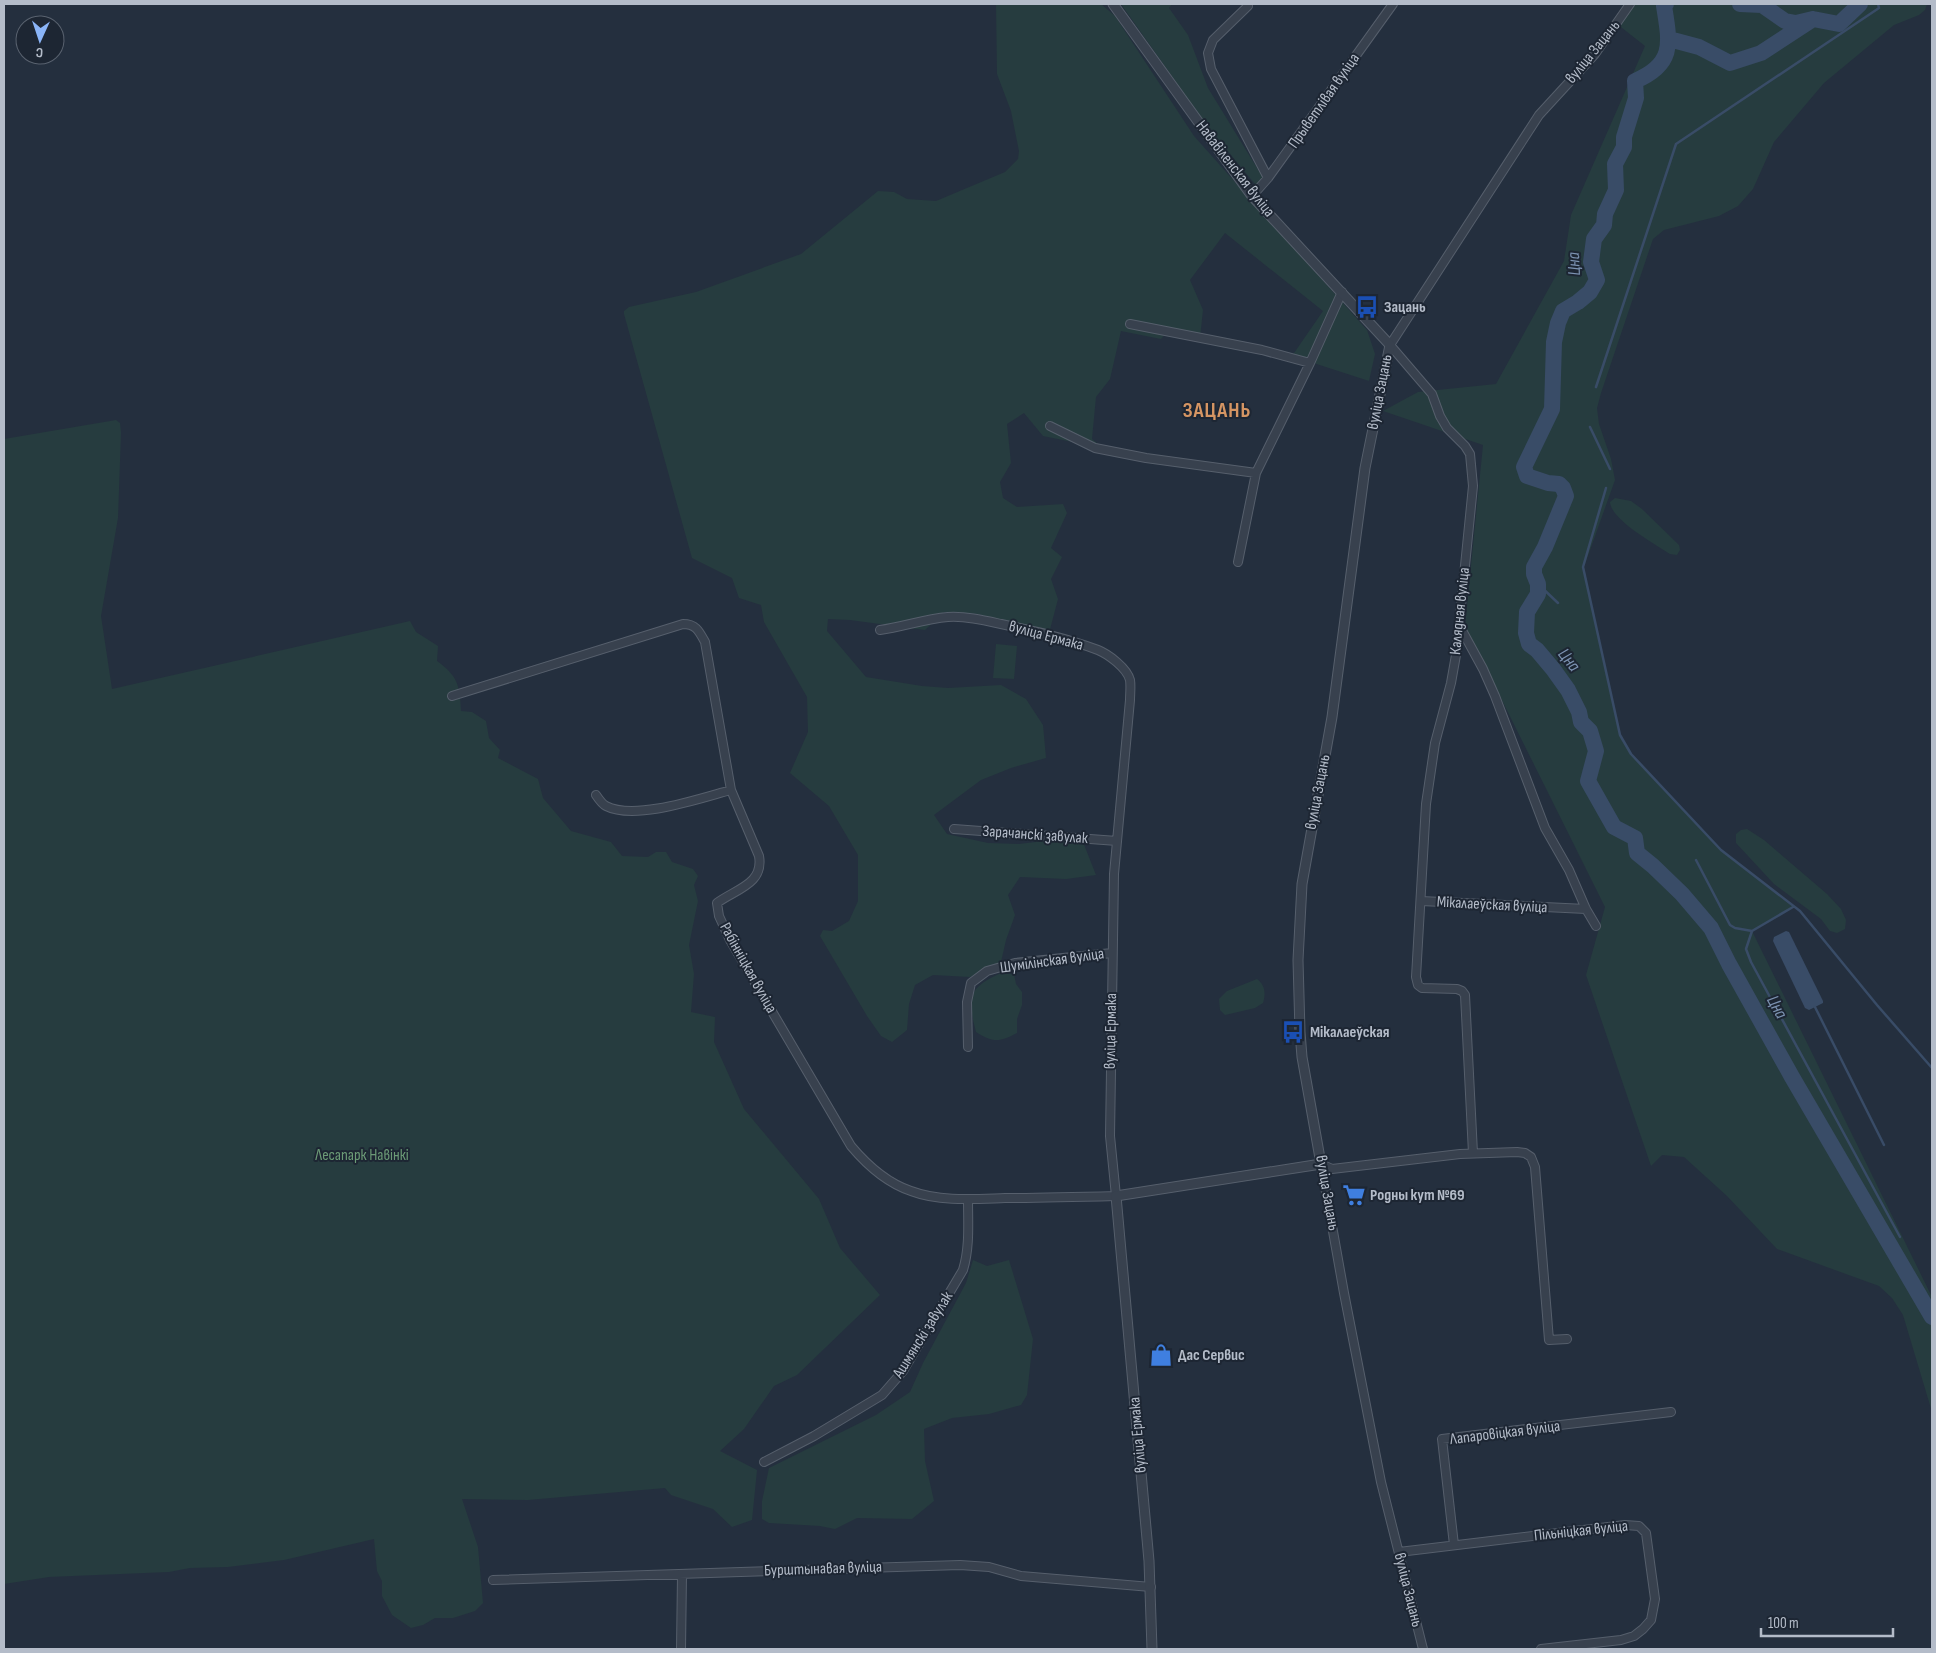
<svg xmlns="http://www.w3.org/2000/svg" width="1936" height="1653" viewBox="0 0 1936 1653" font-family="'Sofia Sans Condensed',sans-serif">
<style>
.green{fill:#263c3f}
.water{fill:#394c67}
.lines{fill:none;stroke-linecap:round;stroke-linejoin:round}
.stream{stroke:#394c67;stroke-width:2.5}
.river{stroke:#394c67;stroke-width:16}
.minor-casing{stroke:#565f6c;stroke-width:10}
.tertiary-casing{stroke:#565f6c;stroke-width:11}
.minor{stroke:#38414e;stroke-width:8}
.tertiary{stroke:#38414e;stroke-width:9}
.labels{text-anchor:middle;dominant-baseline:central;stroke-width:4;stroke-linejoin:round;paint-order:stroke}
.street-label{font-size:16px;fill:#b4bcc9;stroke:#1d2633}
.poi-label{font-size:16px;font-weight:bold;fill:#b4bcc9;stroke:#1d2633;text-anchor:start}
.park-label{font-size:16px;fill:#6b9a76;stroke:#1d2633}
.water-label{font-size:18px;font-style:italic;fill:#7c92b1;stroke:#1d2633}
.district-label{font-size:21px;font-weight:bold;letter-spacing:1px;fill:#d59563;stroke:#1d2633}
</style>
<rect width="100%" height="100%" fill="#242f3e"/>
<!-- green -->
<path class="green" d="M996,4H1101L1115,16L1194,136L1367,330L1375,354L1369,381L1292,356L1323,311L1225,233L1190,280L1203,310L1200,338L1168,331L1161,339L1121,331L1110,379L1096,397L1092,439L1103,448L1043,436L1024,413L1007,424L1011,463L1000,482L1003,498L1017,507L1063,504L1067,513L1051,548L1062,557L1051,579L1058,599L1048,637L978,614L944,612L925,630L850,620L828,619L827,631L866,677L922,686L948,688L1001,685L1026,699L1043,725L1046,758L1011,768L981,780L934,815L947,834L988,843L1019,844L1052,840L1083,842L1096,875L1066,879L1020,877L1008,895L1015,915L1006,940L1001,962L970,977L933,975L915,985L909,1004L907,1030L892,1042L881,1036L867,1016L820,936L823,930L832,931L849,921L858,901V855L829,806L790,773L808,732L807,697L764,622L761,605L739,598L732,578L692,558L624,314V311L629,307L696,292L801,254L878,191L894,192L907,199L936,201L1005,172L1018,159L1019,151L1011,111L997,74Z
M1121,4H1172L1169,8L1188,35L1208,88L1265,181L1259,189L1207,126Z
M1630,4H1927L1925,10L1919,15L1894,25L1824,83L1774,142L1753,189L1738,206L1719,216L1664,230L1653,239L1601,393L1597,408L1599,424L1611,459L1615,480L1584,567L1620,735L1631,754L1721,849L1793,907L1752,931L1932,1297V1412L1903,1315L1892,1298L1879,1286L1777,1249L1727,1196L1684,1157L1662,1155L1651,1166L1586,975L1605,907L1465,626L1483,445L1383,411L1418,392L1496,384L1564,261L1571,215L1645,46L1617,24Z
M116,420L120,423L121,433L118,518L101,616L112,689L410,621L416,632L438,646L437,661C458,676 460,686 461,711L472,712L486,721L489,738L500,750L498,758L538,779L543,798L571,831L611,842L622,856L648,857L656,852H666L672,862L693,869L698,876L694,885L698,901L689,945L694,974L691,1012L715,1017L714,1042L744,1109L819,1199L840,1248L880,1295L797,1375L774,1386L744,1429L720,1451L757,1470L752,1520L732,1527L713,1509L671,1495L665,1488L528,1500L462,1499L478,1547L483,1603L475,1611L453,1618H435L423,1625L411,1628L392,1615L382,1596V1581L377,1571L374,1539L284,1560L228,1567L190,1568L169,1572L49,1577L4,1584V439Z
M1615,498L1631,501L1642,509L1679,545L1680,550L1677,555L1670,554C1655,544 1611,520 1610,502Z
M996,644L1017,646L1014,679L993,678Z
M1747,829L1764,840L1827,894L1841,909L1846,920L1845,929L1837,933L1830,931L1821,919L1774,884L1736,843V834L1741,830Z
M999,974H1014L1016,984L1022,992V1005L1017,1019V1033C1000,1042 993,1043 976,1032C968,1000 966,989 999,974Z
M1257,979C1265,985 1266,993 1263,1003L1255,1008L1225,1015L1220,1010L1219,999L1227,991Z
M973,1260L987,1266L1009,1260L1033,1339L1027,1395L1021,1405L989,1414L952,1418L924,1429L925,1461L934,1501L912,1519L857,1518L835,1529L820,1526L769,1523L762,1519V1501L769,1468L876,1415L910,1392L923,1363L966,1283Z"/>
<!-- water -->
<path class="water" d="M1786,931L1789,932L1823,1001V1003L1809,1010L1805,1008L1773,941L1774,937Z"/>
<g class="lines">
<!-- stream -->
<path class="stream" d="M1596,387L1676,144L1879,8L1878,4
M1590,427L1610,469
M1606,488L1583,567L1620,735L1631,754L1721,850L1800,911L1877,1005L1932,1068
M1538,584L1558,603
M1696,860L1730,925L1735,928L1752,931
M1793,907L1752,931L1746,949L1751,962L1900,1237
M1815,1007L1884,1145"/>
<!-- river -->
<path class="river" d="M1666,4L1664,6C1670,43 1675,64 1635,81L1636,98L1624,137V147L1615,164L1616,190L1605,214L1604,225L1594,239L1591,262L1597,280L1590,292L1578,302L1563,311L1558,323L1554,342L1552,409L1524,467L1527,476L1548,483L1559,484L1563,488L1566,496L1545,547L1534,567V574L1538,584V594L1527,612L1526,633L1529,644L1537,650L1553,669L1568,690L1579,712L1581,722L1590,731L1596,751L1588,781L1614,827L1635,838L1637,853L1653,866L1682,894L1711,928L1729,964L1792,1077L1932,1317
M1740,4L1762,5L1785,21L1796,23L1813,19L1839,24L1860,4
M1669,39L1699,47L1730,63L1761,53L1813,19"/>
<defs>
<path id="minor" d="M1248,6L1213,40L1208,53L1211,69L1268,178
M1252,196L1268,178L1393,4
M1130,324L1262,350L1310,363
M1050,426L1095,448L1146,458L1256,473
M1238,562L1256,473L1310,363L1342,292
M1459,625L1483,669L1495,696L1545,828L1569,870L1586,909L1596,926
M452,696L683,624C696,624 699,631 705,642L731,790L759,856C764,884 736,889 717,903L719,916L730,940L851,1146C867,1165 887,1183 911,1191C940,1202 975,1199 1005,1198C1042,1198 1079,1197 1116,1196L1110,1136L1114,874L1130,700C1130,694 1131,686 1130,680C1127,668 1108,654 1098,650C1066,638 1034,631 1001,624C983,620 966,616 948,617C924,619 903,627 880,630
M596,795C598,798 602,804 606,806C635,821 701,798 731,790
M954,829L1117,841
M1421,901L1586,909
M968,1047L967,1002L971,983L987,971L1015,963L1112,953
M1473,1153L1465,995L1462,991L1457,989L1422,988L1418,985L1416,977L1426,804L1435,743L1451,683L1456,655L1473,486L1470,454L1465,446L1447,428L1440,416L1432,394L1390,345L1539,115L1595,54L1630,4
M1321,1164L1344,1293L1381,1482L1423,1649
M1321,1164L1332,1169L1460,1154L1517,1152L1525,1153L1531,1157L1535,1167L1549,1340L1567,1339
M764,1462L814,1436L882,1395L903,1371L963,1270C970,1247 968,1223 968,1199
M1454,1545L1442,1439L1671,1412
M1399,1552L1625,1525L1639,1526L1646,1533L1655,1599L1651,1620L1643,1629L1634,1636L1621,1640L1541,1649
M493,1580L960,1565L989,1567L1021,1576L1151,1587
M681,1649L682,1575"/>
<path id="tertiary" d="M1113,4L1252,196L1390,345L1365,468L1332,717L1302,884L1298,960L1300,1032L1302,1057L1321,1164L1116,1196L1149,1561L1152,1649"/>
</defs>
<!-- minor casing -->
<use href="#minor" class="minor-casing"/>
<!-- tertiary casing -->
<use href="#tertiary" class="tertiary-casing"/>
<!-- minor -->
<use href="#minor" class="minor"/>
<!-- tertiary -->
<use href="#tertiary" class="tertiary"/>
</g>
<!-- icons -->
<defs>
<symbol id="bus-bare" viewBox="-9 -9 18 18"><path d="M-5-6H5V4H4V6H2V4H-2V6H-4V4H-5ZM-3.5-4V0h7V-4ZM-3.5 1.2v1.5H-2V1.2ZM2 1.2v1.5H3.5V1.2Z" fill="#1a4fb4" stroke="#1d2633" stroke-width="2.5" paint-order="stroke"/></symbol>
<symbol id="supermarket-bare" viewBox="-9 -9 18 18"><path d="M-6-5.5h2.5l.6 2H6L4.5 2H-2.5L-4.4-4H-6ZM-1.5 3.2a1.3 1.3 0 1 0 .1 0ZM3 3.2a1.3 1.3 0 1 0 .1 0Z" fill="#3f7fe0" stroke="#1d2633" stroke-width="2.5" paint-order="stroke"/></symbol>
<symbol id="shop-bare" viewBox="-9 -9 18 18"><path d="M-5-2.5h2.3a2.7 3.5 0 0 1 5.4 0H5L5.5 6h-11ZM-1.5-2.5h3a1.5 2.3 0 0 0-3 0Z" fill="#3f7fe0" stroke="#1d2633" stroke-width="2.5" paint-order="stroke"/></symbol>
</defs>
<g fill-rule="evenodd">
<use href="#bus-bare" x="1351" y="291" width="32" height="32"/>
<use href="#bus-bare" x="1277" y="1016" width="32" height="32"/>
<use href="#supermarket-bare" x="1338" y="1179" width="32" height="32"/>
<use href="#shop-bare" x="1145" y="1339" width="32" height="32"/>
</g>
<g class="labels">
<!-- street labels -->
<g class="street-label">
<text transform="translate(1593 52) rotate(-51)">вуліца Зацань</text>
<text transform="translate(1324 101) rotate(-55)">Прыветлівая вуліца</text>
<text transform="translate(1235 169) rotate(52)">Нававіленская вуліца</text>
<text transform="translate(1380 392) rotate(-79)">вуліца Зацань</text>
<text transform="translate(1460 611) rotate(-84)">Калядная вуліца</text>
<text transform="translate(1046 636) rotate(15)">вуліца Ермака</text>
<text transform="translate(1318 792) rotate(-79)">вуліца Зацань</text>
<text transform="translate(1035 835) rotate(4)">Зарачанскі завулак</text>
<text transform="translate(1492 905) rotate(3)">Мікалаеўская вуліца</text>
<text transform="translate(1052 961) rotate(-8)">Шумілінская вуліца</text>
<text transform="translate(748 968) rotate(61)">Рабінніцкая вуліца</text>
<text transform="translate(1111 1031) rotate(-89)">вуліца Ермака</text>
<text transform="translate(1327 1193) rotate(80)">вуліца Зацань</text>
<text transform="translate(923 1335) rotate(-58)">Ашмянскі завулак</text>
<text transform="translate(1505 1433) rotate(-7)">Лапаровіцкая вуліца</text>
<text transform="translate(1138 1435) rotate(-95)">вуліца Ермака</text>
<text transform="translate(1581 1531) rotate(-6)">Пільніцкая вуліца</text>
<text transform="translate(823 1569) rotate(-2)">Бурштынавая вуліца</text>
<text transform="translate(1408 1590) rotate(76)">вуліца Зацань</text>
</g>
<!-- poi labels -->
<g class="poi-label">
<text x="1384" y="307">Зацань</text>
<text x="1310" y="1032">Мікалаеўская</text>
<text x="1370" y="1195">Родны кут №69</text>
<text x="1178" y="1355">Дас Сервис</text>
</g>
<!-- park labels -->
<g class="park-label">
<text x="362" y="1155">Лесапарк Навінкі</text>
</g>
<!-- water labels -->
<g class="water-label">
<text transform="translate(1574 264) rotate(-92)">Цна</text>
<text transform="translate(1569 660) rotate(51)">Цна</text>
<text transform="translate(1777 1007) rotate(61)">Цна</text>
</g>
<!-- district labels -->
<g class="district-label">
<text x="1217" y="410">ЗАЦАНЬ</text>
</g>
</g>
<!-- border -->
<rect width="1936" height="1653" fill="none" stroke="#b4bcc9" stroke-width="10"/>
<!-- north arrow -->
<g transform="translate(40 40) rotate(183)"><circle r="24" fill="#1d2633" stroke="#59626f"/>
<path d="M0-4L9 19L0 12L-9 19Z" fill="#8ab4f8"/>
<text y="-8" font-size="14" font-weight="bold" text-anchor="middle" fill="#b4bcc9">С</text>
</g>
<!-- scale -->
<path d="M1761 1628v8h132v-8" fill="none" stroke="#b4bcc9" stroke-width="2.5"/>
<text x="1768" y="1628" font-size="15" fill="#b4bcc9" stroke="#1d2633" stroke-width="4" paint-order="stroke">100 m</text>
</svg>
